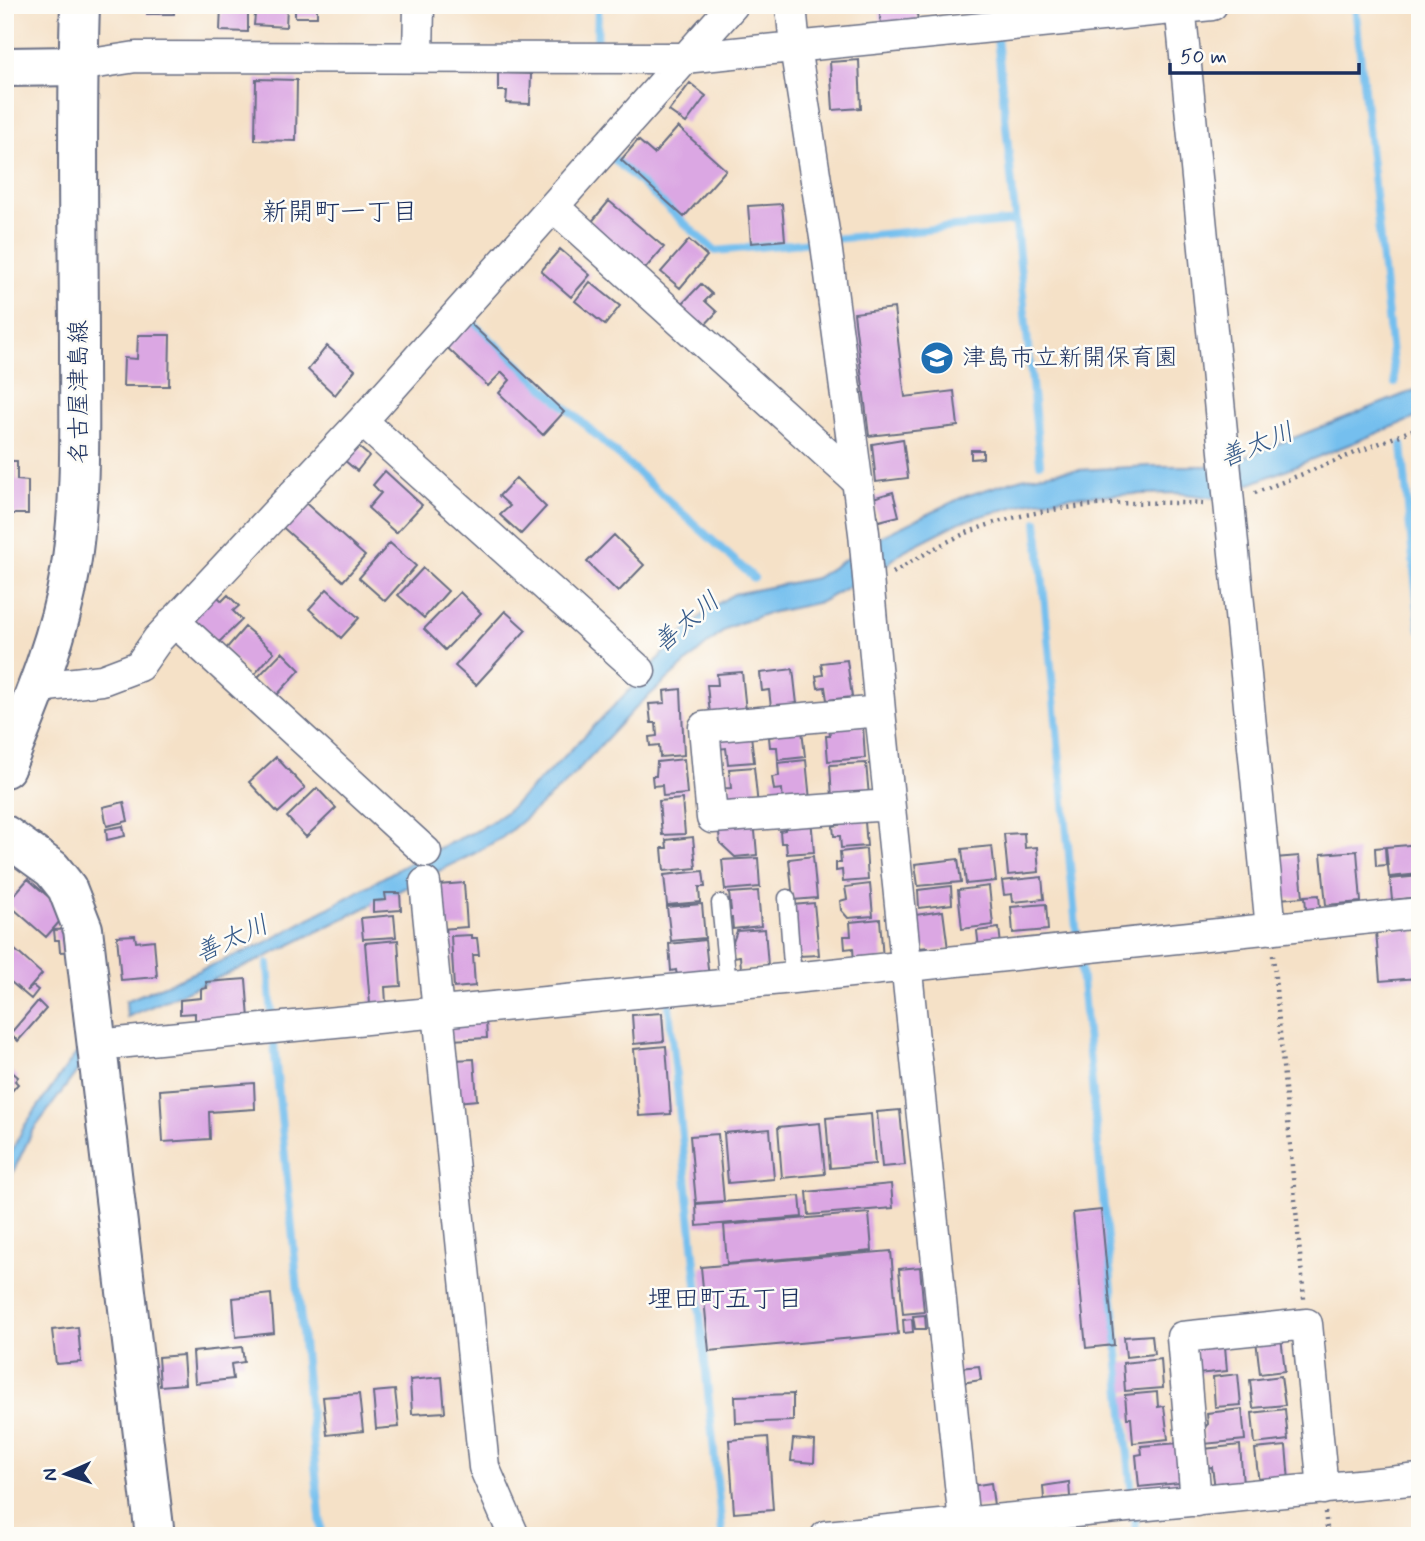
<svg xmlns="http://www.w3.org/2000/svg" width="1425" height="1541" viewBox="0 0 1425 1541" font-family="Mynerve,'Klee One',sans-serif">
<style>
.water{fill:#75bfee;stroke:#4877a6;stroke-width:2}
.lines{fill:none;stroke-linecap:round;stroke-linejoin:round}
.stream{stroke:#75bfee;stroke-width:8}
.building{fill:#dba7e3}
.lane-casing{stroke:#676d83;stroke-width:19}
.street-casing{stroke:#676d83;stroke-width:33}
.secondary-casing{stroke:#676d83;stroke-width:42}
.primary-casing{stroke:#676d83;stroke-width:42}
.path{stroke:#676d83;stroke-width:4.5;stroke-dasharray:2 5;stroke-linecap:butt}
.lane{stroke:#fff;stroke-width:16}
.street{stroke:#fff;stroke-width:30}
.secondary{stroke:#fff;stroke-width:38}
.primary{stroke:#fff;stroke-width:38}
.labels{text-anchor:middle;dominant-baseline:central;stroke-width:5;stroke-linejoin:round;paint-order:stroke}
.poi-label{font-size:24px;fill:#1b2f5e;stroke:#fdfcf7;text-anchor:start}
.street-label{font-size:24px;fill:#1b2f5e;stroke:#fdfcf7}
.neighbourhood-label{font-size:26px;fill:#1b2f5e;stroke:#fdfcf7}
.water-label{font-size:26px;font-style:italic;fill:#365a89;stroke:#fdfcf7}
</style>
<rect width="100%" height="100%" fill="#fdfcf7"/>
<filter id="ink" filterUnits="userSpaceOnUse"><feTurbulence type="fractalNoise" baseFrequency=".0143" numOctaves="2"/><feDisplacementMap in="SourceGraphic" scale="14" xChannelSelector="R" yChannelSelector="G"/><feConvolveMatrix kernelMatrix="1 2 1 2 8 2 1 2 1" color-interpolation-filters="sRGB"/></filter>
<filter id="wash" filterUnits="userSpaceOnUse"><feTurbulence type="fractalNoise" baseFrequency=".00686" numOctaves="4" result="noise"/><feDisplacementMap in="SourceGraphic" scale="28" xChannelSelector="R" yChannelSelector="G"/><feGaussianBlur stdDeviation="1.57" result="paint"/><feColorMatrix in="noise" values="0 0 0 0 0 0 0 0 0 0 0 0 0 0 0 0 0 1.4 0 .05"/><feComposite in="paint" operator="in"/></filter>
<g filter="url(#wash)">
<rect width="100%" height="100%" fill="#f5e1c7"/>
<!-- water -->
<path class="water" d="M1420,388V416L1215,498L1177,493L1073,496L1031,502L960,522L905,550L881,569L821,602L765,614L729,627L703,648L635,708L565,784L503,837L475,853L264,958L127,1017L126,1001L263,944L422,856L480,829L506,812L555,766L651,668L672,642L709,609L734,594L816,578L880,537L963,497L1022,478L1061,471L1150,466H1213L1235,461Z
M83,1044L86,1059L32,1132L5,1189V1164L25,1125Z"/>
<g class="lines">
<!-- stream -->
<path class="stream" d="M1355,5L1395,383
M997,37L1040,463
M597,48L598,5
M614,159L715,251L813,242
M833,239L1016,221
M468,319L754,578
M1402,445L1420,630
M1037,522L1077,938
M1080,961L1132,1496
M268,964L272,1018
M668,997L722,1531
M273,1035L322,1536
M1135,1520L1136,1536"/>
</g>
<g id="blocks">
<!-- building -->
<path class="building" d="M147,5H174V14H147Z
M221,5H248V32L220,31Z
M256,5H287L286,27L254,25Z
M295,5H317V17H295Z
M879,5H916L918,22L881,25Z
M859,60L861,108L833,110L830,62Z
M498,73L531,74L530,104L506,103L507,91H498Z
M256,79L297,80L296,141L255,140Z
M690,83L706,96L686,123L669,111Z
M678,127L726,170L684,217L621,160L638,140L654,154Z
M609,201L664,247L644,270L590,224Z
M782,204L785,240L751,243L748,206Z
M689,240L707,256L680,288L661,272Z
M560,249L590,275L571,297L541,271Z
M590,282L620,306L605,325L575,301Z
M701,284L712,294L705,301L717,312L703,327L680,306Z
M894,308L905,397L954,391L958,426L869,436L854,313Z
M470,323L564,412L543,435L499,393L510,380L502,372L488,386L441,342L463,330Z
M138,335H170L169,386H123L124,358L137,359Z
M327,346L355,370L335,395L308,370Z
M903,439L908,478L876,482L872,444Z
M355,444L369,456L357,471L343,459Z
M971,450H983V458L971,459Z
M5,461H17V480L28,481V514H11V518H5Z
M385,471L422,505L396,533L368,508L381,493L373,485Z
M516,478L546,507L521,534L500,515L510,506L499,496Z
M893,492L899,516L879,521L873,498Z
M301,499L365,556L343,581L279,524Z
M614,535L644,565L618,592L587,562Z
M390,543L416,566L385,601L359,578Z
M423,568L448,591L424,618L398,595Z
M327,589L359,618L341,638L309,609Z
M212,591L222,601L228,595L239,606L233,611L242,620L218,643L189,614Z
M460,592L481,613L445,650L424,629Z
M505,611L526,630L476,685L455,666Z
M245,627L274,652L253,676L225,650Z
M282,652L300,670L276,696L257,678Z
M847,660L852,697L827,700L825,687L818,688L816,676L823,675L821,663Z
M793,669L797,704L771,707L769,690L762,691L760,673Z
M742,672L746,711L710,714L707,685H718L717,674Z
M681,689L684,755L660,757L659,745L650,746L649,737L657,736L656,723H651L649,704L665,703L664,691Z
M801,720L805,757L778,760L777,747H770L769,737L775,736L774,723Z
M863,725L865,758L828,761L826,736H830L829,727Z
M750,726L754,762L728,764L726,748L718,749L716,730Z
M276,757L305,788L278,813L249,782Z
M684,759L687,794L663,796L662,785L653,786L652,776H656L657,762Z
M806,760L810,800L783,803L782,789L774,790L772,777L779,776L778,763Z
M866,763L869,796L832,798L830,765Z
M754,767L758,806L719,810L717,789L731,788L729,769Z
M317,788L336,808L306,837L287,817Z
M682,799L685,834L662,835L659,801Z
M124,802L128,821L107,826L103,807Z
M864,810L867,846L841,848L840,836H834L833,826L839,825L837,812Z
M811,818L814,852L787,854L786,843H781L780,831L785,830V820Z
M754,819L757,855L735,857L720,843L718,822Z
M123,826L125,836L107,840L106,829Z
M1024,833L1025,848L1037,847L1039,872L1008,875L1004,834Z
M693,837L696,868L664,871L662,848H667L666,840Z
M1420,844V874L1389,877L1386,847Z
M992,846L996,881L966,884L962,849Z
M1385,847L1386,865L1376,866L1375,848Z
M866,849L868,880L843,882L842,870L836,871V863H841L840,852Z
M1357,851L1361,902L1326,905L1321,854Z
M813,856L817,898L793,900L789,859Z
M1299,856L1303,897L1279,899L1275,858Z
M758,858L760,887L725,890L722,860Z
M958,859L961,882L918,886L915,864Z
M703,871L705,887H699L700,902L667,905L664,875Z
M1420,876V897L1392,900L1390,879Z
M1042,877L1044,899L1013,902L1012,894L1004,895L1002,881Z
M28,879L67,913L46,937L7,903Z
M464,883L467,927L441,929L438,885Z
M870,884L873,916L848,918L841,910L840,901L847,899L845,887Z
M951,886L952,904L919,908L918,890Z
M989,886L993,925L962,929L958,890Z
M758,891L761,926L733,929L732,918H728L727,910H731L729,893Z
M385,893H400L401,910L373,912V901L386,900Z
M1319,895L1320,908L1306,909L1305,896Z
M814,903L819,955L798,956L793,905Z
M702,904L705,938L671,941L667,907Z
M1046,904L1048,930L1013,933L1011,907Z
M943,911L948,949L929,951L928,947L918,948L915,915Z
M394,915L396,937L363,939L361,918Z
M880,919L883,960L854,962L853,948L845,949L844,936H851L850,922Z
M999,928L1001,945L979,948L977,931Z
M1413,928L1418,978L1380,981L1376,931Z
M74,929L75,951L60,952L59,940H55L54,930Z
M765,929L768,966L741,968L740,956L733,957L732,945L737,931Z
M135,935L136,942L154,940L157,977L121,980L117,936Z
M471,935V938H477L479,955H473L475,986L454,988L451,936Z
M398,940L401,986L385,987L386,1003L370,1004L365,943Z
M705,940L709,978L678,981L676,970L671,971L669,944Z
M5,941L42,974L27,991L33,986L38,990L31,999L5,977Z
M246,979L249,1019L195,1024V1013L180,1014V1000L201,998V989L207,988L206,982Z
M38,1001L46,1009L18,1041L10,1034Z
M662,1013L664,1041L634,1044L632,1015Z
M486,1020L487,1038L451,1040L450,1023Z
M666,1046L671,1114L639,1116L634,1049Z
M474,1059L477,1100L456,1102L453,1060Z
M5,1066L18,1077L15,1081L18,1084L11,1092L8,1089L5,1092Z
M254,1083L255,1109L209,1112L210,1139L163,1142L160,1090Z
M900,1110L905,1165L882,1167L877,1112Z
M871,1114L875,1164L830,1168L826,1118Z
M820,1123L825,1174L782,1178L778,1127Z
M770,1129L774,1179L728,1183L724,1133Z
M718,1134L724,1201L696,1203L690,1136Z
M891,1184L893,1208L809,1215L807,1192Z
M800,1196L802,1217L697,1226L696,1204Z
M1101,1210L1114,1345L1086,1348L1073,1213Z
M869,1213L872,1251L727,1264L724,1225Z
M891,1251L898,1334L709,1351L701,1267Z
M920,1267L924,1312L903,1314L899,1269Z
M271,1294L274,1333L236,1337L233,1298Z
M925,1315L926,1329H915L913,1316Z
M912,1319L913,1332L904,1333L903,1320Z
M78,1327L81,1362L56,1364L52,1330Z
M1152,1335L1154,1354L1126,1357L1124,1337Z
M1281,1337L1285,1371L1260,1374L1256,1340Z
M1225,1346L1227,1371L1197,1374L1195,1349Z
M242,1347L244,1362L231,1364L233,1379L195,1383L193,1352Z
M183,1355L185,1384L160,1386L158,1357Z
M1161,1359L1163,1388L1125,1391L1123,1363Z
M979,1366L981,1380L961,1383L959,1368Z
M1238,1374L1241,1405L1215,1407L1213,1377Z
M1281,1376L1285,1405L1253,1408L1250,1380Z
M442,1377L445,1412L412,1414L410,1380Z
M395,1390L399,1427L376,1429L373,1392Z
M1157,1392L1158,1407L1164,1406L1168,1439L1133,1443L1131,1418H1127L1125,1395Z
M359,1394L363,1431L327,1435L323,1397Z
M793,1394V1421L736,1423L735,1396Z
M1242,1409L1245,1440L1204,1444L1203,1429L1208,1424L1207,1413Z
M1285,1409L1288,1440L1255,1444L1252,1413Z
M768,1437L773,1510L734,1513L729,1440Z
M793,1439L815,1441L814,1463L791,1461Z
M1180,1443L1183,1477L1179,1483L1139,1487L1136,1455L1142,1454L1141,1446Z
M1240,1445L1243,1485L1215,1488L1212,1467L1206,1468L1204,1449Z
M1286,1446L1289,1481L1259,1484L1255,1449Z
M1069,1482L1070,1497L1044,1499L1043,1486Z
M991,1483L994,1505L973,1507L971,1486Z"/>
</g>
</g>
<g filter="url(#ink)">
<use href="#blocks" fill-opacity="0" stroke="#676d83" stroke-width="2"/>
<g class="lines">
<defs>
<path id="lane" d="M787,898L793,978
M720,903L728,985"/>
<path id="street" d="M791,5L795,47L826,244L864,533L880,711L964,1523L963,1536
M1180,5L1271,929
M418,57L419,5
M78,66L136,57L684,58L1212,5
M554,207L856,480
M362,421L640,671
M174,621L426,852
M38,687L102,680L139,666L158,639L362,421L733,5
M880,711L704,727L712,818L889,805
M425,883L484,1467L514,1536
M97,1045L793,978L1420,913
M1196,1501L1182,1337L1307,1324L1323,1489
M826,1536L1420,1479"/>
<path id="secondary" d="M5,67L78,66
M5,835L52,869L67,888L83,929L155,1536"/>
<path id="primary" d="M5,768C31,704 59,639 70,572C82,498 79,424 79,350C79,235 76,120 80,5"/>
</defs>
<!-- lane casing -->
<use href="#lane" class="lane-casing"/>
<!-- street casing -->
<use href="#street" class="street-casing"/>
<!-- secondary casing -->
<use href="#secondary" class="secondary-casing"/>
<!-- primary casing -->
<use href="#primary" class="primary-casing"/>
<!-- path -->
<path class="path" d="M1255,493L1420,427
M893,573C917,558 942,543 969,532C1038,504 1129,500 1203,504
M1273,955L1304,1299
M1325,1512L1328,1536"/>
<!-- lane -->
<use href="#lane" class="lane"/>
<!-- street -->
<use href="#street" class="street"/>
<!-- secondary -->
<use href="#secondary" class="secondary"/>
<!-- primary -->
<use href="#primary" class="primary"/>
</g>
</g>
<!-- icons -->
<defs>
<symbol id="school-disc" viewBox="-11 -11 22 22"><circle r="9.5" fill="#1f6fb2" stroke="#fdfcf7"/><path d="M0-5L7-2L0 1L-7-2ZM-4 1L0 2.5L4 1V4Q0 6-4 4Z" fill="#fff"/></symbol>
</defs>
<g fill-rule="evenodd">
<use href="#school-disc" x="918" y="339" width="38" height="38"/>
</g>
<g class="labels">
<!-- poi labels -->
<g class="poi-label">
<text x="962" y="358">津島市立新開保育園</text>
</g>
<!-- street labels -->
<g class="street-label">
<text transform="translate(79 392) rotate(-90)">名古屋津島線</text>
</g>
<!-- neighbourhood labels -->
<g class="neighbourhood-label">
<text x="340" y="213">新開町一丁目</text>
<text x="725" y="1300">埋田町五丁目</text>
</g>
<!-- water labels -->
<g class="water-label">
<text transform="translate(1257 446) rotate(-22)">善太川</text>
<text transform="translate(687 623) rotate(-40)">善太川</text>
<text transform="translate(232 940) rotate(-24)">善太川</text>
</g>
</g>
<!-- margin -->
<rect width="1425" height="1541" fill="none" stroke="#fdfcf7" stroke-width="28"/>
<!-- north arrow -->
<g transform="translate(66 1474) rotate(267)" stroke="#fdfcf7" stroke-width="5" paint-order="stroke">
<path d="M0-5L12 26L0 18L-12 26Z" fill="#1b2f5e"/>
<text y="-10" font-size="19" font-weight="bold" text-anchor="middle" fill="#1b2f5e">N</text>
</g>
<!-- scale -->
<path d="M1170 63v10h189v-10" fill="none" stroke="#1b2f5e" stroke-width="3.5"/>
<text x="1180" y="63" font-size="21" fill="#1b2f5e" stroke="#fdfcf7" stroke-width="5" paint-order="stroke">50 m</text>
</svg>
